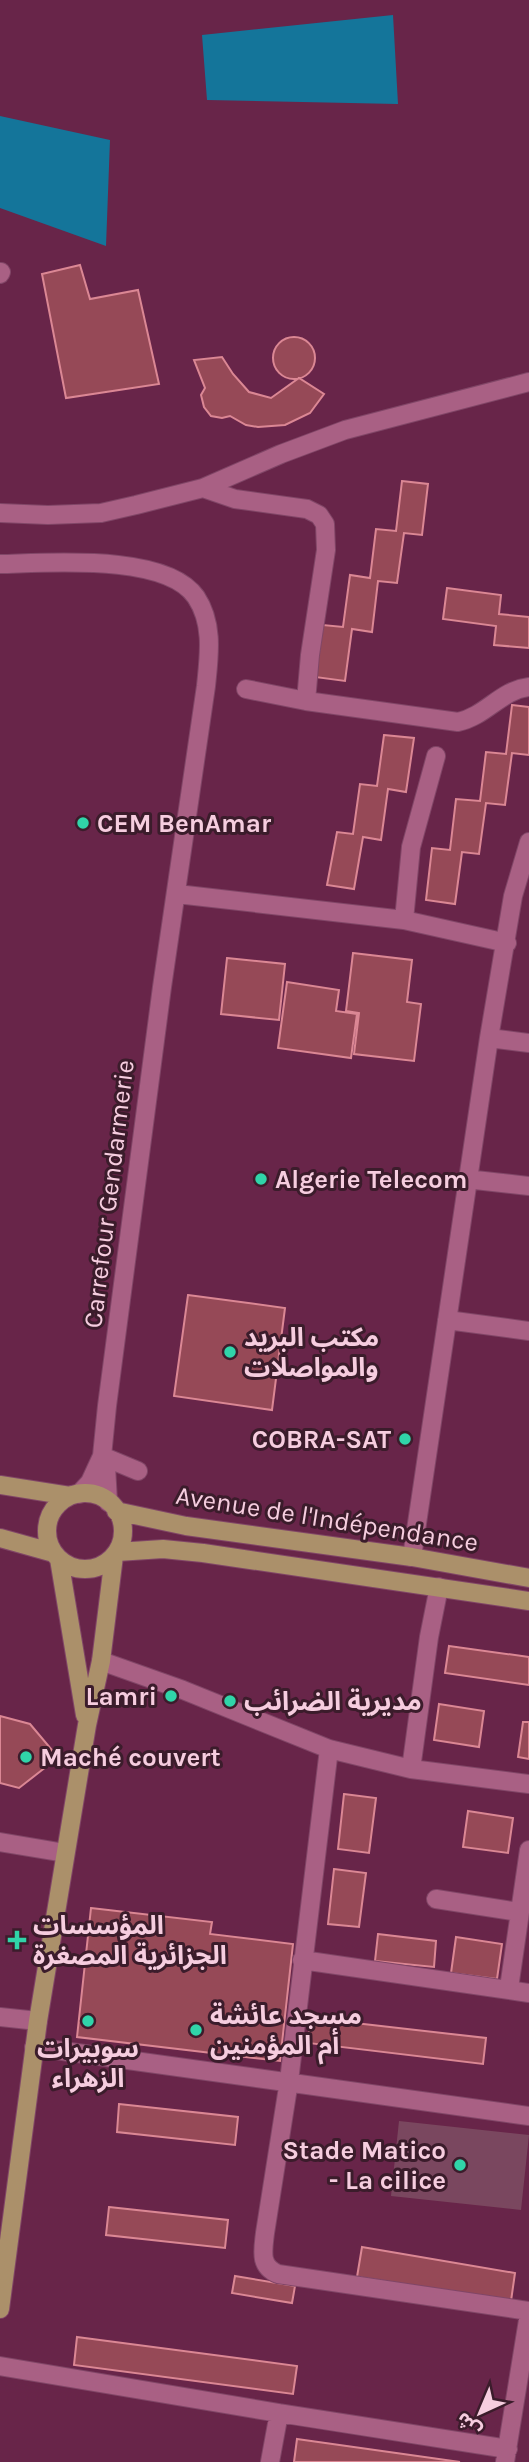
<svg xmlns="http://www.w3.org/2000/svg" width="529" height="2462" viewBox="0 0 529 2462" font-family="Karla,'Noto Sans Arabic',sans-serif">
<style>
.green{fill:#7a475f}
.water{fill:#14759a}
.building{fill:#964957;stroke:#db8794;stroke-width:2}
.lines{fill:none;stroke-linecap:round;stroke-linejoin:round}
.minor-casing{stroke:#814667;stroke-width:20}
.major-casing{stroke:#814667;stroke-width:20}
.minor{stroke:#a96084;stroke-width:18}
.major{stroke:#ab906a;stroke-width:18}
.poi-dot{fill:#30d4a9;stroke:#3b1c2b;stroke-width:2.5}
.labels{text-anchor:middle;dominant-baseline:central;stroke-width:6;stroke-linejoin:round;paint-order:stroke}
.poi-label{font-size:26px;font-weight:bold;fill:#f6cddf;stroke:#3b1c2b;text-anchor:start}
.street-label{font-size:26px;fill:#f6cddf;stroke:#3b1c2b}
</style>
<rect width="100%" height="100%" fill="#682549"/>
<!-- green -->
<path class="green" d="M399,2121L529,2135L521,2210L391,2196Z"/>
<!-- water -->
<path class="water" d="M393,15L398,104L207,100L202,35Z
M0,116L110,140L106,246L0,208Z"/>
<!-- building -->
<path class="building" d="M80,265L90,299L138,290L159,384L66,398L42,274Z
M273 358a21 21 0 1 1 42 0a21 21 0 1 1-42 0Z
M222,357L233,374L249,392L271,398L299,378L324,394L310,413L285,425L258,427L246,425L230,416L222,418L211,416L204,407L201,395L205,388L194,360Z
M402,481L428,484L422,535L404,533L397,583L378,581L372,632L352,629L345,681L315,677L323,625L343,627L350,575L370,578L376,529L396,531Z
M447,588L501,595L499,614L529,617V648L494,645L496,626L443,619Z
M512,705L529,707V755L512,753L505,805L486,803L479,854L462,852L455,904L426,900L432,848L450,850L456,799L480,801L486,752L506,754Z
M384,735L414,738L406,792L388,789L381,840L363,837L354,889L327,885L337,832L353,834L360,784L377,786Z
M353,953L412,960L407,1002L421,1004L414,1061L354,1054L359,1013L346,1011Z
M227,958L285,964L279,1020L221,1014Z
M287,982L339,990L336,1011L357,1014L351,1058L278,1048Z
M188,1295L285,1308L272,1410L174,1396Z
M449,1646L529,1657V1685L445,1673Z
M439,1704L484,1711L479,1747L434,1740Z
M0,1716L30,1724L52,1750L51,1763L19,1788L0,1783Z
M523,1722H529V1759L518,1757Z
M344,1794L376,1798L369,1853L338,1849Z
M468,1811L513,1818L508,1853L463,1847Z
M334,1869L366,1873L359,1927L328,1924Z
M91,1908L212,1922L210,1934L293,1944L280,2061L77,2037Z
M378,1934L436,1941L434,1967L375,1961Z
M456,1937L502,1944L497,1979L451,1973Z
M311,2018L486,2038L483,2064L308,2043Z
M119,2104L238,2117L235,2145L117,2132Z
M109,2207L228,2220L225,2248L106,2235Z
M362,2247L515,2273L511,2301L357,2277Z
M235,2276L295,2286L292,2303L232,2293Z
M77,2337L297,2366L293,2394L74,2365Z
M297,2439L460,2462H294Z"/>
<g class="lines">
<defs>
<path id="minor" d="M0,274L1,272
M203,488L235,499L307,509L319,515L325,524L326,550L310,655L306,701
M0,513L48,515L101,513L136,505L203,488L281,454L345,430L529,382
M0,564C48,563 166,553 196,597C214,624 209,656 206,686L162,987L107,1406L102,1456L106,1466L108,1502
M246,689L306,701L458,722C486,716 501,690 529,687
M177,894L404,920L507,943
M404,920L411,847L436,756
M489,1038L529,1043
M466,1179L529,1186
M447,1320L529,1331
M102,1456L138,1471
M79,1494L90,1482L102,1456
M412,1557L489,1038L513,896L529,842
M101,1661L183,1690L329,1749L411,1769L529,1784
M329,1749L289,2081L265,2233C263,2251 259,2266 278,2274L529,2311
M411,1769L429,1637L439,1587
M0,1842L65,1853
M436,1899L519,1912
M302,1960L529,1993
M509,1988L529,1850
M0,2017L38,2021
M34,2047L529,2116
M0,2366L279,2413L508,2449
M270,2462L279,2413
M505,2462L529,2314"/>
<path id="major" d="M0,1485L70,1496
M47 1531a38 38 0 1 1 76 0a38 38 0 1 1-76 0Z
M116,1511L186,1526L412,1557L529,1578
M0,1538L54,1553
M117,1552L163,1549L203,1553L529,1601
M59,1559L85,1715
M0,2309L38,2021L87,1725L101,1661L114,1556"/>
</defs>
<!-- minor casing -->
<use href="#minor" class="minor-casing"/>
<!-- major casing -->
<use href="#major" class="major-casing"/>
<!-- minor -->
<use href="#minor" class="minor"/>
<!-- major -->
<use href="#major" class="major"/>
</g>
<!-- markers -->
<g class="poi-dot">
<circle cx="83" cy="823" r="7"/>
<circle cx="261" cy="1179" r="7"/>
<circle cx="230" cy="1352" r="7"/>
<circle cx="405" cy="1439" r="7"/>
<circle cx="171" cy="1696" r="7"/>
<circle cx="230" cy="1701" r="7"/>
<circle cx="26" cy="1757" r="7"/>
<path d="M13.5 1929.5h7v7h7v7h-7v7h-7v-7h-7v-7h7z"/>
<circle cx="88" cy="2021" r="7"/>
<circle cx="196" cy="2030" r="7"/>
<circle cx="460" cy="2165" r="7"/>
</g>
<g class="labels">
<!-- poi labels -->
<g class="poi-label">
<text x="97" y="823">CEM BenAmar</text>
<text x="275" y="1179">Algerie Telecom</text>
<text x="244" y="1337">مكتب البريد<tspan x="244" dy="30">والمواصلات</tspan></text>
<text x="391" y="1439" text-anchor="end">COBRA-SAT</text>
<text x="157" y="1696" text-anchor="end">Lamri</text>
<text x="244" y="1701">مديرية الضرائب</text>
<text x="40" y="1757">Maché couvert</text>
<text x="33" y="1925">المؤسسات<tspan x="33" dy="30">الجزائرية المصغرة</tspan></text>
<text x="210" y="2015">مسجد عائشة<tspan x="210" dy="30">أم المؤمنين</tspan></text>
<text x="88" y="2048" text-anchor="middle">سوبيرات<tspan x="88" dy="30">الزهراء</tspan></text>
<text x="446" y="2150" text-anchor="end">Stade Matico<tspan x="446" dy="30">- La cilice</tspan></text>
</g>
<!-- street labels -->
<g class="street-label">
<text transform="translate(109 1194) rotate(-83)">Carrefour Gendarmerie</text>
<text transform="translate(327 1519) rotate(9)">Avenue de l'Indépendance</text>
</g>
</g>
<!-- north arrow -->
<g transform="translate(480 2413) rotate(224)" stroke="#3b1c2b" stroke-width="5" paint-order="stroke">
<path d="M0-5L12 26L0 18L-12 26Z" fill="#f6cddf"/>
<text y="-10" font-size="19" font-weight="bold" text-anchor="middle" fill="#f6cddf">ش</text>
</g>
</svg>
